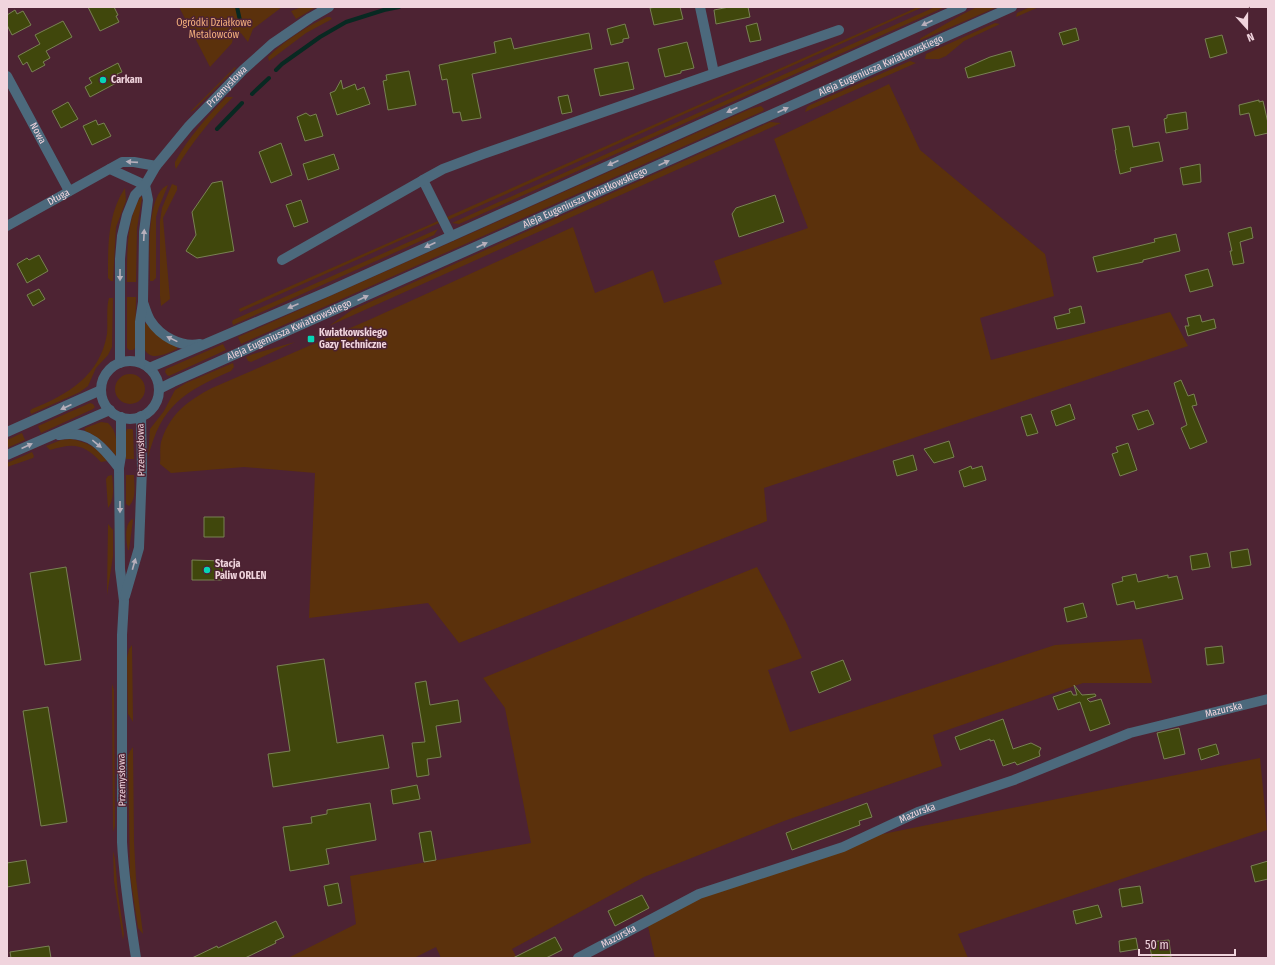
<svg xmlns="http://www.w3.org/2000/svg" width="1275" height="965" viewBox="0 0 1275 965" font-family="'Fira Sans Condensed',sans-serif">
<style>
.green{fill:#5b310c}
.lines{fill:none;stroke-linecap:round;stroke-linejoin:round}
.stream{stroke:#082922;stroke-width:4}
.building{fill:#40470c;stroke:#798253}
.minor{stroke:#4c697c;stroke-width:10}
.oneway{fill:#b7afbb}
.poi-dot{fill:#07d5b6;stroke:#4d2333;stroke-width:1.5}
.labels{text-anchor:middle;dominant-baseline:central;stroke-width:3;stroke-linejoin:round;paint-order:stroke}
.park-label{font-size:10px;fill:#f4b07d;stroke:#4d2333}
.street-label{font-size:10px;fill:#f0d4dd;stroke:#4d2333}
.poi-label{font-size:10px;font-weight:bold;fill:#f0d4dd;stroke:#4d2333;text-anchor:start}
</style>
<rect width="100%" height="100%" fill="#4d2333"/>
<!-- green -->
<path class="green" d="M179,7H282L253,29L248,42L241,33L233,38L232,43L210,67Z
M302,7H316L296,19L291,11Z
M918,7H923L448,220L447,217Z
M935,7H945L459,224L452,223Z
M977,7H997L919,41L921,38L963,14Z
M1030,7H1039L1016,17L1017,13Z
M327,17H330L332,19L306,33L269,61L268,57C284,41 307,26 327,17Z
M995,23L1000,24L964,41L946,56L939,59H925L926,54Z
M910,61L916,63L805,112L807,107L810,105Z
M235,67L236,68L194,110L190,112Z
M889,84L920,150L1045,254L1054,296L980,318L991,360L1170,312L1188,346L764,488L767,521L459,643L428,603L309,618L315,473L244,467L171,473L160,464C161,456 159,446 162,439C171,413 189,400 212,388L371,319L573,227L595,293L653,270L664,303L722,284L714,261L808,228L774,139Z
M226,97H233C211,119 192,142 176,169L175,166V162C188,138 207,117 226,97Z
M761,106L764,109L763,111L241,344L238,337L750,109Z
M770,122L781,123L329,326L352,310Z
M172,184L177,186V190L163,218L170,299L161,306L160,296V221L162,208Z
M168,185L159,207L156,217V278L153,281H150C150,260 145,194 168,185Z
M125,188L126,201L116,227L113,281H111L108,278C108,248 107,215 125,188Z
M141,196L142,198L137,228L136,282H127C127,256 126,219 141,196Z
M438,221L439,223L240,312L239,309Z
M438,229L434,235L233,325L232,322L233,320Z
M127,297H136L135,348L133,350H129L127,348Z
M109,298H113L112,347L108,355L96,368L88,386L80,392L31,414L30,411L32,409C67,395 100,376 107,334C108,324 106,307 109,298Z
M147,323L177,347V349C168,353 151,362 145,350C143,343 145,332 145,324Z
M295,342L251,362L248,361L246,357L253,354Z
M223,344L226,350L169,376L167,375L165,372L166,369Z
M233,363L234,367L231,371C184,392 161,405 148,458L150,429L164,411L175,390L186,383Z
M115 389a15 15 0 1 1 30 0a15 15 0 1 1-30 0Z
M90,403L93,404L95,407L93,409L41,433L38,426Z
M101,422L108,423C118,432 116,443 117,455H115C107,444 97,436 85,431V428Z
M127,429H132L133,430L134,459H126V432Z
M22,433L25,440L7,448V440Z
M71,439C87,442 98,448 107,461L101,462C83,443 73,443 50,450L46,446L61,440Z
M32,452L34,456L33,458L7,467V463Z
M112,475C113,485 115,499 108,508L106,479L108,476Z
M126,475H134C134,485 137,498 129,506L126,504Z
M132,519L133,520L129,550H128C126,541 124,525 132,519Z
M108,524L113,530V556L107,595Z
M757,567L786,622L802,658L768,670L790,732L1055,645L1142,639L1152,683H1083L933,735L942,766L784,821L644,877L512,949L517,958H441L436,947L414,958H288L356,924L350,876L531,843L505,708L483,678Z
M132,645L133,722L128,714L127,658L129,649Z
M112,684L114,690L115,826L113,832Z
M133,747L134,842L136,879L143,934L138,928L130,875L128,756L130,751Z
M1260,758L1267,830L958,934L968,958H655L646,917L848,841Z
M113,851L115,859L118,894L124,934L123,940L114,881Z"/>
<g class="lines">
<!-- stream -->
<path class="stream" d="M237,7L241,25
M276,70L282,64L320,37L346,22L384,10L399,7
M252,94L269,78
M217,129L242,103"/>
</g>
<!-- building -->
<path class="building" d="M88,7H114L118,15L116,16L119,22L100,31Z
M656,7H680L683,19L654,25L650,8Z
M729,7H748L750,17L716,24L714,10Z
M15,10L17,14L23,11L31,25L12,35L7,25V15Z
M63,21L72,37L46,51L50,58L43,62L45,65L32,72L27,62L23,65L18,56L40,44L35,35Z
M757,23L761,40L750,42L746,26Z
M625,24L629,38L623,39V42L611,45L607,29Z
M1076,28L1079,40L1063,45L1059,33Z
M589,33L592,49L472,74L481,118L462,121L460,112L453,113L447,79L442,80L439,65L496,53L494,42L511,38L514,49Z
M1222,35L1227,53L1210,58L1205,39Z
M687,42L694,68L681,71V73L665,77L658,49Z
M1011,51L1015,66L968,78L965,68L990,57Z
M628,62L634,89L600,96L594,69Z
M118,63L122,72L117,74L120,81L90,97L85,87L92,83L89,78Z
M409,71L416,105L388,110L383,81L387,80L386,75Z
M341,80L343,89L355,84L357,90L364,87L370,104L337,115L330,93L335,91Z
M568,95L572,112L562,114L558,97Z
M1259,100V102L1263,101L1268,123V133L1255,136L1249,113L1240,115L1239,105Z
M68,102L78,119L61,128L52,111Z
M1186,112L1188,129L1166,133L1164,119L1167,118V115Z
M306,113L310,116L316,114L323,136L305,141L297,117Z
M96,120L98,125L104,123L111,136L92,145L83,126Z
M1129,126L1133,147L1159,142L1163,161L1130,168L1131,171L1120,174L1115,150H1116L1112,129Z
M281,143L292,175L271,183L259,152Z
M334,154L339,169L308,180L303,164Z
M1200,164L1201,182L1183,185L1180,168Z
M222,181L234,251L197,258L186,251L196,235L192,212L212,183Z
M775,195L784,222L739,237L732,214L736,208Z
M301,200L308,222L294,227L286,205Z
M1251,227L1253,238L1240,242L1244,263L1233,265L1230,251H1232L1228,233Z
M1176,234L1180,251L1143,260V262L1097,272L1093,257L1155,242L1154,239Z
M39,255L48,271L27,283L17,264L27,258L29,260Z
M1208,269L1213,286L1190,292L1185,275Z
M39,289L45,299L33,306L27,295Z
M1081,306L1085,323L1057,329L1054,317L1070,313L1069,309Z
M1200,315L1202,322L1214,319L1216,328L1188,336L1185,326H1189L1187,318Z
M1181,380L1188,396L1194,394L1197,405L1192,406L1207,442L1190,449L1181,428L1187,425L1174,383Z
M1070,404L1075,419L1056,426L1051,411Z
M1148,410L1154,424L1138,430L1132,415Z
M1031,414L1038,433L1027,436L1021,417Z
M949,441L954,457L934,463L924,449Z
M1128,443L1137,470L1120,476L1112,454L1118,452L1116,447Z
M913,455L917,470L897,476L893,461Z
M971,466L972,469L982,466L986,480L964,487L959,471Z
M204,517H224V537H204Z
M1248,549L1251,565L1232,568L1230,552Z
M1207,553L1210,567L1192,570L1190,556Z
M192,560L223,561L222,580H192Z
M66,567L81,660L45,665L30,573Z
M1136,574L1138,582L1168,575V578L1177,576L1183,599L1136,609L1134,601L1117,605L1112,584L1123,581L1122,577Z
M1083,603L1087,617L1067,622L1064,608Z
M1222,646L1224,663L1207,665L1205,648Z
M324,659L337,743L383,735L389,768L273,787L268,754L290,751L277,666Z
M843,660L851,680L819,693L811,672Z
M426,681L430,705L458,700L461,722L436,726L441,757L427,759L429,775L417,777L412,743L425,742L415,683Z
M1074,685L1082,695L1095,694L1096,696L1087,699L1090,702L1101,699L1110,724L1090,731L1080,702L1058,710L1053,697L1071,691L1073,695H1077Z
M48,707L67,822L41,826L23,711Z
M1003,719L1013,749L1031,743L1041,748L1039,752L1040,756L1017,765L1015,762L1003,766L994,740L990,741V739L960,750L955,737Z
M1179,728L1185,754L1164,759L1157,733Z
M1216,744L1219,754L1201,760L1198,749Z
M417,785L420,799L393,804L391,790Z
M370,803L376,840L326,849L329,864L290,871L283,827L312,823L311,817L327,814V810Z
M867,803L872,817L859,821L860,825L792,850L786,833Z
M431,831L436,860L424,862L419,833Z
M26,860L30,883L7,887V863Z
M1268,861V879L1255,882L1251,866Z
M338,883L342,903L328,906L324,886Z
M1140,886L1143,903L1122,907L1119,889Z
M642,895L649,908L615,926L608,911Z
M1098,905L1102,917L1076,924L1073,911Z
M276,921L284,937L275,941L276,943L245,958H192L217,946L218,948Z
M555,937L562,950L546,958H513Z
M1136,938L1138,949L1120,952L1119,941Z
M1169,940L1171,957L1152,958L1149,942Z
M49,946L51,958H11L10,952Z"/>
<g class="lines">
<!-- minor -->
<g class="minor">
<path d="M700,7L714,73"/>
<path id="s1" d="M7,76L69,191"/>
<path d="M110,169L145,185"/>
<path id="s2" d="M7,226L122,162H134L156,166"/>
<path d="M451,236L423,180L443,169L483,154L839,30"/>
<path d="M282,260L423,180"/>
<path d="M143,302C145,308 147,315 150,320C160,336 181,348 200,344"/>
<circle cx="130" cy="390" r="29"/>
<path d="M140,362V322L143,302L144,232L148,200L145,185"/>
<path id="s3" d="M120,363V259L122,236L127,215L135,195L145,185L156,166L189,126L243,70L272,44L310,18L329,7"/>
<path d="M149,368L329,291L962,7"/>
<path id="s4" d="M159,389L173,382L1012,7"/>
<path d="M121,417V456L119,468L120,569L124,601L122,635V842C124,881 130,919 136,958"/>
<path d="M7,432L101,390"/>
<path d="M59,435C89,429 103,447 119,468"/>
<path d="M7,455L110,410"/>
<path d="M125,596L139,548L142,468L141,416"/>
<path id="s5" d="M578,958L699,894L843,847L918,812L1014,780L1130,733L1268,699"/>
</g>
</g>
<!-- one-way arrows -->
<defs><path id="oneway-solid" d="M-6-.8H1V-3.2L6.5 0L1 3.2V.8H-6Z"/></defs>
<g class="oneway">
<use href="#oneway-solid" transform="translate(927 23) rotate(156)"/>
<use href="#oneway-solid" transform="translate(732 110) rotate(156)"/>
<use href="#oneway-solid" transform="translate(783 110) rotate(-24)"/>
<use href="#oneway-solid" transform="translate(132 162) rotate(-176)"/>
<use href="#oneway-solid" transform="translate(613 163) rotate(156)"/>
<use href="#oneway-solid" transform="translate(664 163) rotate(-24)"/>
<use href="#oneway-solid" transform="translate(144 235) rotate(-87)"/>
<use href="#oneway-solid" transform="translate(430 245) rotate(156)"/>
<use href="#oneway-solid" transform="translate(482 245) rotate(-24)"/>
<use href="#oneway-solid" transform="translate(120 275) rotate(90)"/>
<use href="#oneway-solid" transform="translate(363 298) rotate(-24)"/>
<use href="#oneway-solid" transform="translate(293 306) rotate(157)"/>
<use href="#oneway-solid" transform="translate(172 339) rotate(-154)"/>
<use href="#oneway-solid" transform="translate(66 407) rotate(156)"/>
<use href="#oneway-solid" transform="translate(97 444) rotate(39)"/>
<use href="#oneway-solid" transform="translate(27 446) rotate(-24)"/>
<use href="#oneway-solid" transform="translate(120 507) rotate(90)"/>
<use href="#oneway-solid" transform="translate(134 564) rotate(-74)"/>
</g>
<!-- markers -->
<g class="poi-dot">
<circle cx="103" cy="80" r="4"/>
<rect x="307" y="335" width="8" height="8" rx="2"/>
<circle cx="207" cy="570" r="4"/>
</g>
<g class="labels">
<!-- park labels -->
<g class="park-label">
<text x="214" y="23">Ogródki Działkowe<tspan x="214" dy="12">Metalowców</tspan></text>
</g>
<!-- street labels -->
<g class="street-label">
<text stroke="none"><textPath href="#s4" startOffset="791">Aleja Eugeniusza Kwiatkowskiego</textPath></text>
<text stroke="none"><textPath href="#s3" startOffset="313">Przemysłowa</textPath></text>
<text stroke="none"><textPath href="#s1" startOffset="65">Nowa</textPath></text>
<text stroke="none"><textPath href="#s2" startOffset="59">Długa</textPath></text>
<text stroke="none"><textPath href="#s4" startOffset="467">Aleja Eugeniusza Kwiatkowskiego</textPath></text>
<text stroke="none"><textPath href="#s4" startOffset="143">Aleja Eugeniusza Kwiatkowskiego</textPath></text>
<text transform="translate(141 450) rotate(-91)">Przemysłowa</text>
<text stroke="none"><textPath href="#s5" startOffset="694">Mazurska</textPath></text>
<text transform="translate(122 780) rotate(-91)">Przemysłowa</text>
<text stroke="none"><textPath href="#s5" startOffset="370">Mazurska</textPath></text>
<text stroke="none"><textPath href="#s5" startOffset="46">Mazurska</textPath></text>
</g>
<!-- poi labels -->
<g class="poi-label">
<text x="111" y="80">Carkam</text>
<text x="319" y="333">Kwiatkowskiego<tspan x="319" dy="12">Gazy Techniczne</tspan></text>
<text x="215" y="564">Stacja<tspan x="215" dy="12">Paliw ORLEN</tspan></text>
</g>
</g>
<!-- border -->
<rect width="1275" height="965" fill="none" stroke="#f0d4dd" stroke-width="16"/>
<!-- north arrow -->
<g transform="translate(1247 28) rotate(159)" stroke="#4d2333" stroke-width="3" paint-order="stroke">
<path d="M0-3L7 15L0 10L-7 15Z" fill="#f0d4dd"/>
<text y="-6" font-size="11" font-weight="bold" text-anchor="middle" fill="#f0d4dd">N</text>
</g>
<!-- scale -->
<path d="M1139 949v6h96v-6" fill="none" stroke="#f0d4dd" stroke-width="2"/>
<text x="1145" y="949" font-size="12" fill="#f0d4dd" stroke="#4d2333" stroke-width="3" paint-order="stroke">50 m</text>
</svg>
